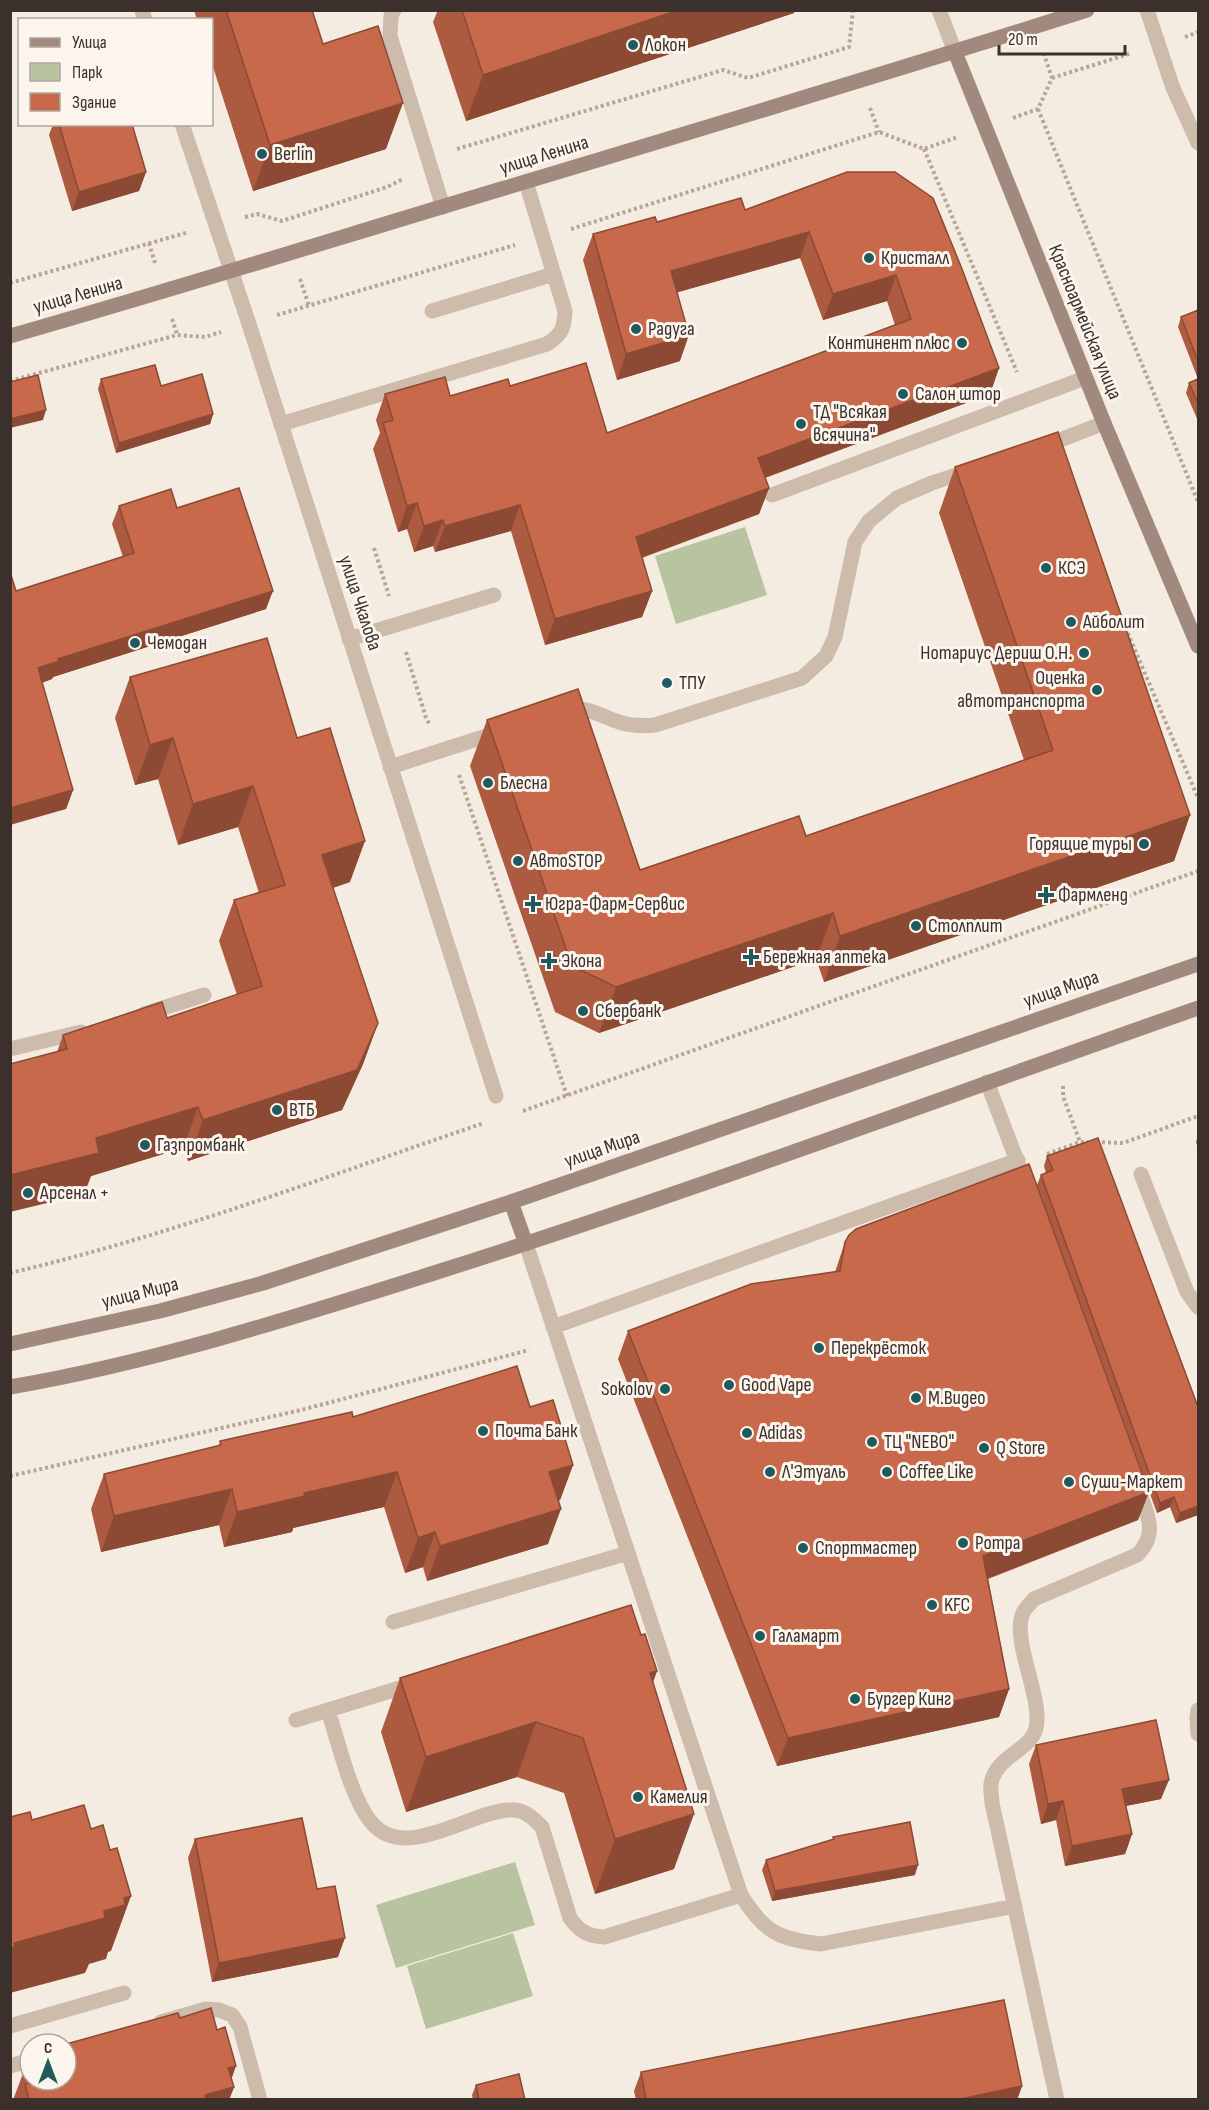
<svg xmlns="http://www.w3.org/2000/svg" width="1209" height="2110" viewBox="0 0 1209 2110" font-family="'Sofia Sans Condensed',sans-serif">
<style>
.green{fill:#b8c4a0}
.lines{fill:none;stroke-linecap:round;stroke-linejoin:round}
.path{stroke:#b9a596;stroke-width:4;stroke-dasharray:3 3;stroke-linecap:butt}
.lane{stroke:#cdbbac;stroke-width:15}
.street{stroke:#cdbbac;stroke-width:15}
.secondary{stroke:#a18a7d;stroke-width:15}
.wall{fill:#ac5a40}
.shaded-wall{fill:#8c4a34}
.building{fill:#c8694b;stroke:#8c4a34;stroke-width:1.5}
.poi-dot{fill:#1f5a5e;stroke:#fbf5ee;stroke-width:2}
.labels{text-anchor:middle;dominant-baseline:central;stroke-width:6;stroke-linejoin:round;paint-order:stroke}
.poi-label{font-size:20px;fill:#3b302b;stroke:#fbf5ee;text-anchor:start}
.street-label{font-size:20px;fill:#3b302b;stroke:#fbf5ee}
</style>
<rect width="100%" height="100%" fill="#f4ebe1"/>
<!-- green -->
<path class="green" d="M745,527L767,595L676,624L655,556Z
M515,1862L535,1925L396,1968L376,1905Z
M513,1933L533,1996L426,2029L407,1966Z"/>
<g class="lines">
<!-- path -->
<path class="path" d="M1185,37L1198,32
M1052,78L1132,53
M870,108L879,132
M1038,109L1198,502
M1013,118L1038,109L1052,78L1044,54
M457,149L723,70L748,78L849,47L853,10
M924,149L1017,372
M245,217L257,214L282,221L387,187L403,179
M571,229L879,132L924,149L958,137
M149,243L155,263
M300,279L309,306
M10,283L189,232
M277,315L515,245
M172,319L177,334
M10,381L177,335L205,337L221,332
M374,548L389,596
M1123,622L1198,798
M406,652L426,718L430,725
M459,775L567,1096
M1063,1086V1096L1080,1142
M523,1111L1198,871
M1096,1142L1123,1143L1198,1116
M1047,1154L1080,1142H1088
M10,1273C172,1235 328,1176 484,1123
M10,1476L301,1410L529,1350"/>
<!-- lane -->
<path class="lane" d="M394,10L391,16L390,36L443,207
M1147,10L1173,88L1198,143
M432,311L554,274
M281,424L547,344C562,334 564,329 565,311L526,182
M1042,447L1104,423
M772,495L1085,378
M349,639L494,595
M567,709C587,706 603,717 622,723C633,726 644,726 655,725L802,678L826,656L835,637L855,542L869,521L897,498L932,483L971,470
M390,767L499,732
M144,1014L204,995
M10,1049L81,1032
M987,1082L1027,1187
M1141,1174L1187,1292L1198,1307
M526,1244L741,1895C764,1932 778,1939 821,1944L1015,1906
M553,1327L1018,1160
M393,1622L628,1553
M328,1710C338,1741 351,1798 371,1822C406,1865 474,1807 515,1810C526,1811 534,1819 542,1827L570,1918C580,1932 588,1936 604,1937L741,1895
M1198,1710L1197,1718L1198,1734
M296,1720L416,1683
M161,2022L206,2009L219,2010L232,2015L240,2027L260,2100
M10,2026L124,1993
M10,2066L30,2060
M1057,2100L992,1803C992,1797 990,1790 991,1784C996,1755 1031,1751 1036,1728C1043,1698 1011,1640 1023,1613C1025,1608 1031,1603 1034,1599L1137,1555C1160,1532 1146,1512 1137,1486"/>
<!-- street -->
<path class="street" d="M142,10L145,20
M939,10L955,52
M182,124L249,324L496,1096"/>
<!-- secondary -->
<path class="secondary" d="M955,52L1104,423L1198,646
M10,336C154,295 296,251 438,208C655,143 872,78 1087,10
M511,1202L526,1244
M10,1344L160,1311L263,1283L511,1202L1198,964
M10,1387C155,1362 295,1317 434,1273C691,1192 944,1097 1198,1008"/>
</g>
<!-- wall -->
<path class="wall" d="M194,10H312L323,44L386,149L253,191L212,64V20H197Z
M438,10H795L794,13L466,121L433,22Z
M53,124H132L146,172L139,191L72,211L49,135Z
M847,172L999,368L990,394L765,478L769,488L759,514L642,558L652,591L642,617L545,645L511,531L435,552L433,546L414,552L407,529L398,532L373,449L380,433L376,420L385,394L450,396L510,386L607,433L895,325L887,301L823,320L800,258L677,292L680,361L617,380L583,260L593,234L657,222L745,210Z
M1198,310V421L1186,393L1189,383L1198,379L1178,327L1181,317Z
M101,379L161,386L213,414L210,424L116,453L98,389Z
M955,467L1190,815L1174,861L824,982L816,959L599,1033L555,1012L470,766L487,720L640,870L806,836L1024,760L939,513Z
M119,506L177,508L266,609L53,677L52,679L42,683L73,790L66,809L16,591L123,557L112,524Z
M130,677L297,738L350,882L333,888L378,1023L363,1064L342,1110L188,1161L183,1148L91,1176L84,1194L57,1052L63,1035L167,1018L237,995L219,941L234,900L259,893L238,827L178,845L158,779L135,785L115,718Z
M1198,1136V1148L1196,1142Z
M1047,1156L1198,1407V1515L1176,1523L1170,1507L1157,1513L1037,1185L1041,1175L1046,1173L1044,1166Z
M845,1242L1149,1492L1138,1520L988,1579L1009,1689L999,1717L777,1766L618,1359L628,1331L835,1272Z
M530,1407L573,1465L560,1500L558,1501L548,1544L427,1581L423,1567L405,1573L384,1507L293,1528L292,1532L224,1547L219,1525L101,1552L91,1509L104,1474L219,1446L220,1441L353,1417Z
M641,1635L657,1671L653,1682L674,1869L595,1894L564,1793L517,1777L406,1812L381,1732L400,1678Z
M1036,1745L1161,1799L1126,1806L1132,1834L1125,1854L1065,1866L1056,1820L1041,1824L1029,1764Z
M833,1837L915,1875L772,1901L762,1870L766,1860L832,1840Z
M195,1839L317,1889L338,1957L212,1982L188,1858Z
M28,2060H30V2080L231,2079L234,2087L229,2100H13Z
M641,2072L1022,2086L1017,2100H636L634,2091Z
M476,2085L525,2100H473L472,2095Z"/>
<!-- shaded-wall -->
<path class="shaded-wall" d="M679,10H795L794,13L466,121L483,75Z
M403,103L386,149L253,191L270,145Z
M146,172L139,191L72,211L79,192Z
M809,232L800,258L661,297L671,271Z
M896,275L887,301L823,320L833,294Z
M689,335L680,361L617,380L626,354Z
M999,368L990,394L748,484L758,458Z
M46,410L43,420L10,428V419Z
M213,414L210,424L116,453L119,443Z
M769,488L759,514L626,563L636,537Z
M417,503L407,529L398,532L407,506Z
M520,505L511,531L435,552L445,526Z
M443,520L433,546L414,552L424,526Z
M273,591L266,609L53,677L52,679L31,686L38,668L58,659Z
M652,591L642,617L545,645L555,619Z
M173,738L158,779L135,785L150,745Z
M253,786L238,827L178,845L193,804Z
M73,790L66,809L10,825V808Z
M1190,815L1174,861L824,982L840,936Z
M365,841L350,882L307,896L322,855Z
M833,913L816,959L599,1033L616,987Z
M378,1023L363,1064L342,1110L188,1161L203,1120Z
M198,1107L183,1148L91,1176L84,1194L10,1212V1175L96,1138Z
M573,1465L560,1500L536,1508L549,1472Z
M397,1472L384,1507L293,1528L292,1532L224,1547L237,1512L304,1493Z
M232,1489L219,1525L101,1552L114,1516Z
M1149,1492L1138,1520L973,1584L983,1556Z
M1174,1497L1170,1507L1157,1513L1160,1503Z
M1198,1506V1515L1176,1523L1180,1513Z
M561,1509L548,1544L427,1581L440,1546Z
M435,1532L423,1567L405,1573L418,1538Z
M657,1671L637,1726L650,1673Z
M1009,1689L999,1717L777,1766L788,1738Z
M536,1722L517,1777L406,1812L426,1757Z
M1169,1780L1161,1799L1115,1808L1122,1789Z
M1063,1801L1056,1820L1041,1824L1048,1804Z
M694,1814L674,1869L595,1894L615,1839Z
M1132,1834L1125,1854L1065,1866L1072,1846Z
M918,1865L915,1875L772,1901L775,1891Z
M131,1896L111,1951L108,1952L106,1959L89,1964L85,1973L10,1993V1948L14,1943L124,1898Z
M345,1938L338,1957L212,1982L219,1963Z
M236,2066L228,2089L234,2087L229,2100H203L205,2095L228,2068Z
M1022,2086L1017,2100H956Z"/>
<!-- building -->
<path class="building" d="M226,10H312L323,44L378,26L403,103L270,145Z
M462,10H679L483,75Z
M59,124H132L146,172L79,192Z
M847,172H895L933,198L962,269L999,368L758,458L769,488L636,537L652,591L555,619L520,505L445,526L443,520L424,526L417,503L407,506L383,423L393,420L385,394L445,377L450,396L508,379L510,386L586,363L607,433L911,319L896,275L833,294L809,232L671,271L689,335L626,354L593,234L655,217L657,222L741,198L745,210Z
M1198,310V361L1181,317Z
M155,365L161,386L202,374L213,414L119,443L101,379Z
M38,375L46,410L10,419V382Z
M1198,379V403L1189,383Z
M1058,432L1190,815L840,936L833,913L616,987L572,966L487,720L578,689L640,870L799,816L806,836L1053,750L955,467Z
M239,488L273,591L58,659L59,661L38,668L73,790L10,808V572L16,591L134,553L119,506L171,489L177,508Z
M267,638L297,738L330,728L365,841L322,855L378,1023L357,1070L203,1120L198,1107L96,1138L99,1153L10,1175V1064L67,1049L63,1035L162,1002L167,1018L262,986L234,900L285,885L253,786L193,804L173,738L150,745L130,677Z
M1098,1138L1198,1407V1506L1180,1513L1174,1497L1160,1503L1041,1175L1053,1170L1047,1156Z
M1029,1164L1149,1492L983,1556L1009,1689L788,1738L628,1331L751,1284L840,1271L845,1242L849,1235L856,1229Z
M517,1366L530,1407L553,1400L573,1465L549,1472L561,1509L440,1546L435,1532L418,1538L397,1472L304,1493L305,1496L237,1512L232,1489L114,1516L104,1474L221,1445L220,1441L352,1412L353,1417Z
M631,1605L641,1635L645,1634L657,1671L650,1673L694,1814L615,1839L583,1738L536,1722L426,1757L400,1678Z
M1156,1720L1169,1780L1122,1789L1132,1834L1072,1846L1063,1801L1048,1804L1036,1745Z
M84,1805L91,1829L103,1825L110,1850L117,1848L131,1896L124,1898L125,1905L104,1911L105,1918L14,1943L15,1947L10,1948V1817L30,1812L32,1820Z
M302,1818L317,1889L335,1886L345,1938L219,1963L195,1839Z
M910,1822L918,1865L775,1891L766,1860L834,1839L833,1837Z
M1004,2000L1022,2086L956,2100H646L641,2072Z
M211,2008L217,2030L225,2027L236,2066L228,2068L234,2087L205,2095L206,2100H29L25,2084L34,2082L33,2080H66V2044L178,2013L180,2018Z
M519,2074L525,2100H479L476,2085Z"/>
<!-- markers -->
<g class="poi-dot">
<circle cx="633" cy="45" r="6"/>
<circle cx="262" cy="154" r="6"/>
<circle cx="869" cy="258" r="6"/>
<circle cx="636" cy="329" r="6"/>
<circle cx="962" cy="343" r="6"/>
<circle cx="903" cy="394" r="6"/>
<circle cx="801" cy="424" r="6"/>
<circle cx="1046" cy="568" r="6"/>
<circle cx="1071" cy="622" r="6"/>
<circle cx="135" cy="643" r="6"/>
<circle cx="1084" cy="653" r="6"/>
<circle cx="667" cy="683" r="6"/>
<circle cx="1097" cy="690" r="6"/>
<circle cx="488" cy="783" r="6"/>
<circle cx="1144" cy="844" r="6"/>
<circle cx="518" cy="861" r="6"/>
<path d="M1043 886h6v6h6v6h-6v6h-6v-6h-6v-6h6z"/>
<path d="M530 895h6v6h6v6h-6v6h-6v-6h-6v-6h6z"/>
<circle cx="916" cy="926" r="6"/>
<path d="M748 948h6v6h6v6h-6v6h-6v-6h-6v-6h6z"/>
<path d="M546 952h6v6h6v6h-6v6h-6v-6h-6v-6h6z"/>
<circle cx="583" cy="1011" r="6"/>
<circle cx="277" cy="1110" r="6"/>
<circle cx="145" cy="1145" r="6"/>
<circle cx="28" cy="1193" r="6"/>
<circle cx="819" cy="1348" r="6"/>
<circle cx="729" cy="1385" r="6"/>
<circle cx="665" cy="1389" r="6"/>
<circle cx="916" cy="1398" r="6"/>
<circle cx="483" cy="1431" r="6"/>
<circle cx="747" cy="1433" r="6"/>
<circle cx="872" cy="1442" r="6"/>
<circle cx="984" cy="1448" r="6"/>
<circle cx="770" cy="1472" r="6"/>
<circle cx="887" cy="1472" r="6"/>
<circle cx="1069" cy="1482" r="6"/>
<circle cx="963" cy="1543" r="6"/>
<circle cx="803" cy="1548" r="6"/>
<circle cx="932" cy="1605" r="6"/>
<circle cx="760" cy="1636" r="6"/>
<circle cx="855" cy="1699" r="6"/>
<circle cx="638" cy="1797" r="6"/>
</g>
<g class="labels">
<!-- poi labels -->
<g class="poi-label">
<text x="645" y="45">Локон</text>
<text x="274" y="154">Berlin</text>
<text x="881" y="258">Кристалл</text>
<text x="648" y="329">Радуга</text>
<text x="950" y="343" text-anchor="end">Континент плюс</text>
<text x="915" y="394">Салон штор</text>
<text x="813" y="412">ТД "Всякая<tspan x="813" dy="23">всячина"</tspan></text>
<text x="1058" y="568">КСЭ</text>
<text x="1083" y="622">Айболит</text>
<text x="147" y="643">Чемодан</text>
<text x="1072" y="653" text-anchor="end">Нотариус Дериш О.Н.</text>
<text x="1085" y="678" text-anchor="end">Оценка<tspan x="1085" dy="23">автотранспорта</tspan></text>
<text x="679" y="683">ТПУ</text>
<text x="500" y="783">Блесна</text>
<text x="1132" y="844" text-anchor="end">Горящие туры</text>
<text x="530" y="861">АвтоSTOP</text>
<text x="1058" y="895">Фармленд</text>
<text x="545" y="904">Югра-Фарм-Сервис</text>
<text x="928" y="926">Столплит</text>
<text x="763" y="957">Бережная аптека</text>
<text x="561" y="961">Экона</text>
<text x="595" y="1011">Сбербанк</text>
<text x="289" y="1110">ВТБ</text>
<text x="157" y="1145">Газпромбанк</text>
<text x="40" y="1193">Арсенал +</text>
<text x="831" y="1348">Перекрёсток</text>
<text x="741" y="1385">Good Vape</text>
<text x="653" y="1389" text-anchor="end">Sokolov</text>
<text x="928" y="1398">М.Видео</text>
<text x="495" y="1431">Почта Банк</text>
<text x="759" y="1433">Adidas</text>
<text x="884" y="1442">ТЦ "NEBO"</text>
<text x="996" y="1448">Q Store</text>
<text x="782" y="1472">Л'Этуаль</text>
<text x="899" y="1472">Coffee Like</text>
<text x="1081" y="1482">Суши-Маркет</text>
<text x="975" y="1543">Pompa</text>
<text x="815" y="1548">Спортмастер</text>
<text x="944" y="1605">KFC</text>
<text x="772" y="1636">Галамарт</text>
<text x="867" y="1699">Бургер Кинг</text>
<text x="650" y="1797">Камелия</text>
</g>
<!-- street labels -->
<g class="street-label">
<text transform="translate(544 155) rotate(-17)">улица Ленина</text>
<text transform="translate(78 295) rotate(-16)">улица Ленина</text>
<text transform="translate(1085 322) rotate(68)">Красноармейская улица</text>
<text transform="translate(360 603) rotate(72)">улица Чкалова</text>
<text transform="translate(1061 989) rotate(-19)">улица Мира</text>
<text transform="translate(602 1149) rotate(-19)">улица Мира</text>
<text transform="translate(140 1293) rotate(-14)">улица Мира</text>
</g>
</g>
<!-- border -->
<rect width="1209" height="2110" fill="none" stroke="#3b302b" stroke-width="24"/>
<!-- legend -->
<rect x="18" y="18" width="195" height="108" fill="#fbf5ee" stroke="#aea6a0" stroke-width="1.5"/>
<rect x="30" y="38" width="30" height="9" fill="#a18a7d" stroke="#aea6a0" stroke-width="1.5"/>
<text x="72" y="48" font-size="18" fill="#3b302b">Улица</text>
<rect x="30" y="63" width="30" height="18" fill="#b8c4a0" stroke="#aea6a0" stroke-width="1.5"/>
<text x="72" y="78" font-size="18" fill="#3b302b">Парк</text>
<rect x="30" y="93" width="30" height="18" fill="#c8694b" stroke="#aea6a0" stroke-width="1.5"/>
<text x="72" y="108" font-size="18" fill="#3b302b">Здание</text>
<!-- north arrow -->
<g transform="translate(48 2062)"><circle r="28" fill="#fbf5ee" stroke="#aea6a0" stroke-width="1.5"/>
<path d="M0-4.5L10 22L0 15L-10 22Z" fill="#1f5a5e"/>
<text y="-9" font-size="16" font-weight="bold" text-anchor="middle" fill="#3b302b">С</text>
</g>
<!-- scale -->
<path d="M999 45v9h126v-9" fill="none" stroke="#3b302b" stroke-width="3"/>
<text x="1008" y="45" font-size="18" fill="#3b302b" stroke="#fbf5ee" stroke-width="4.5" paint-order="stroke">20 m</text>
</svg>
